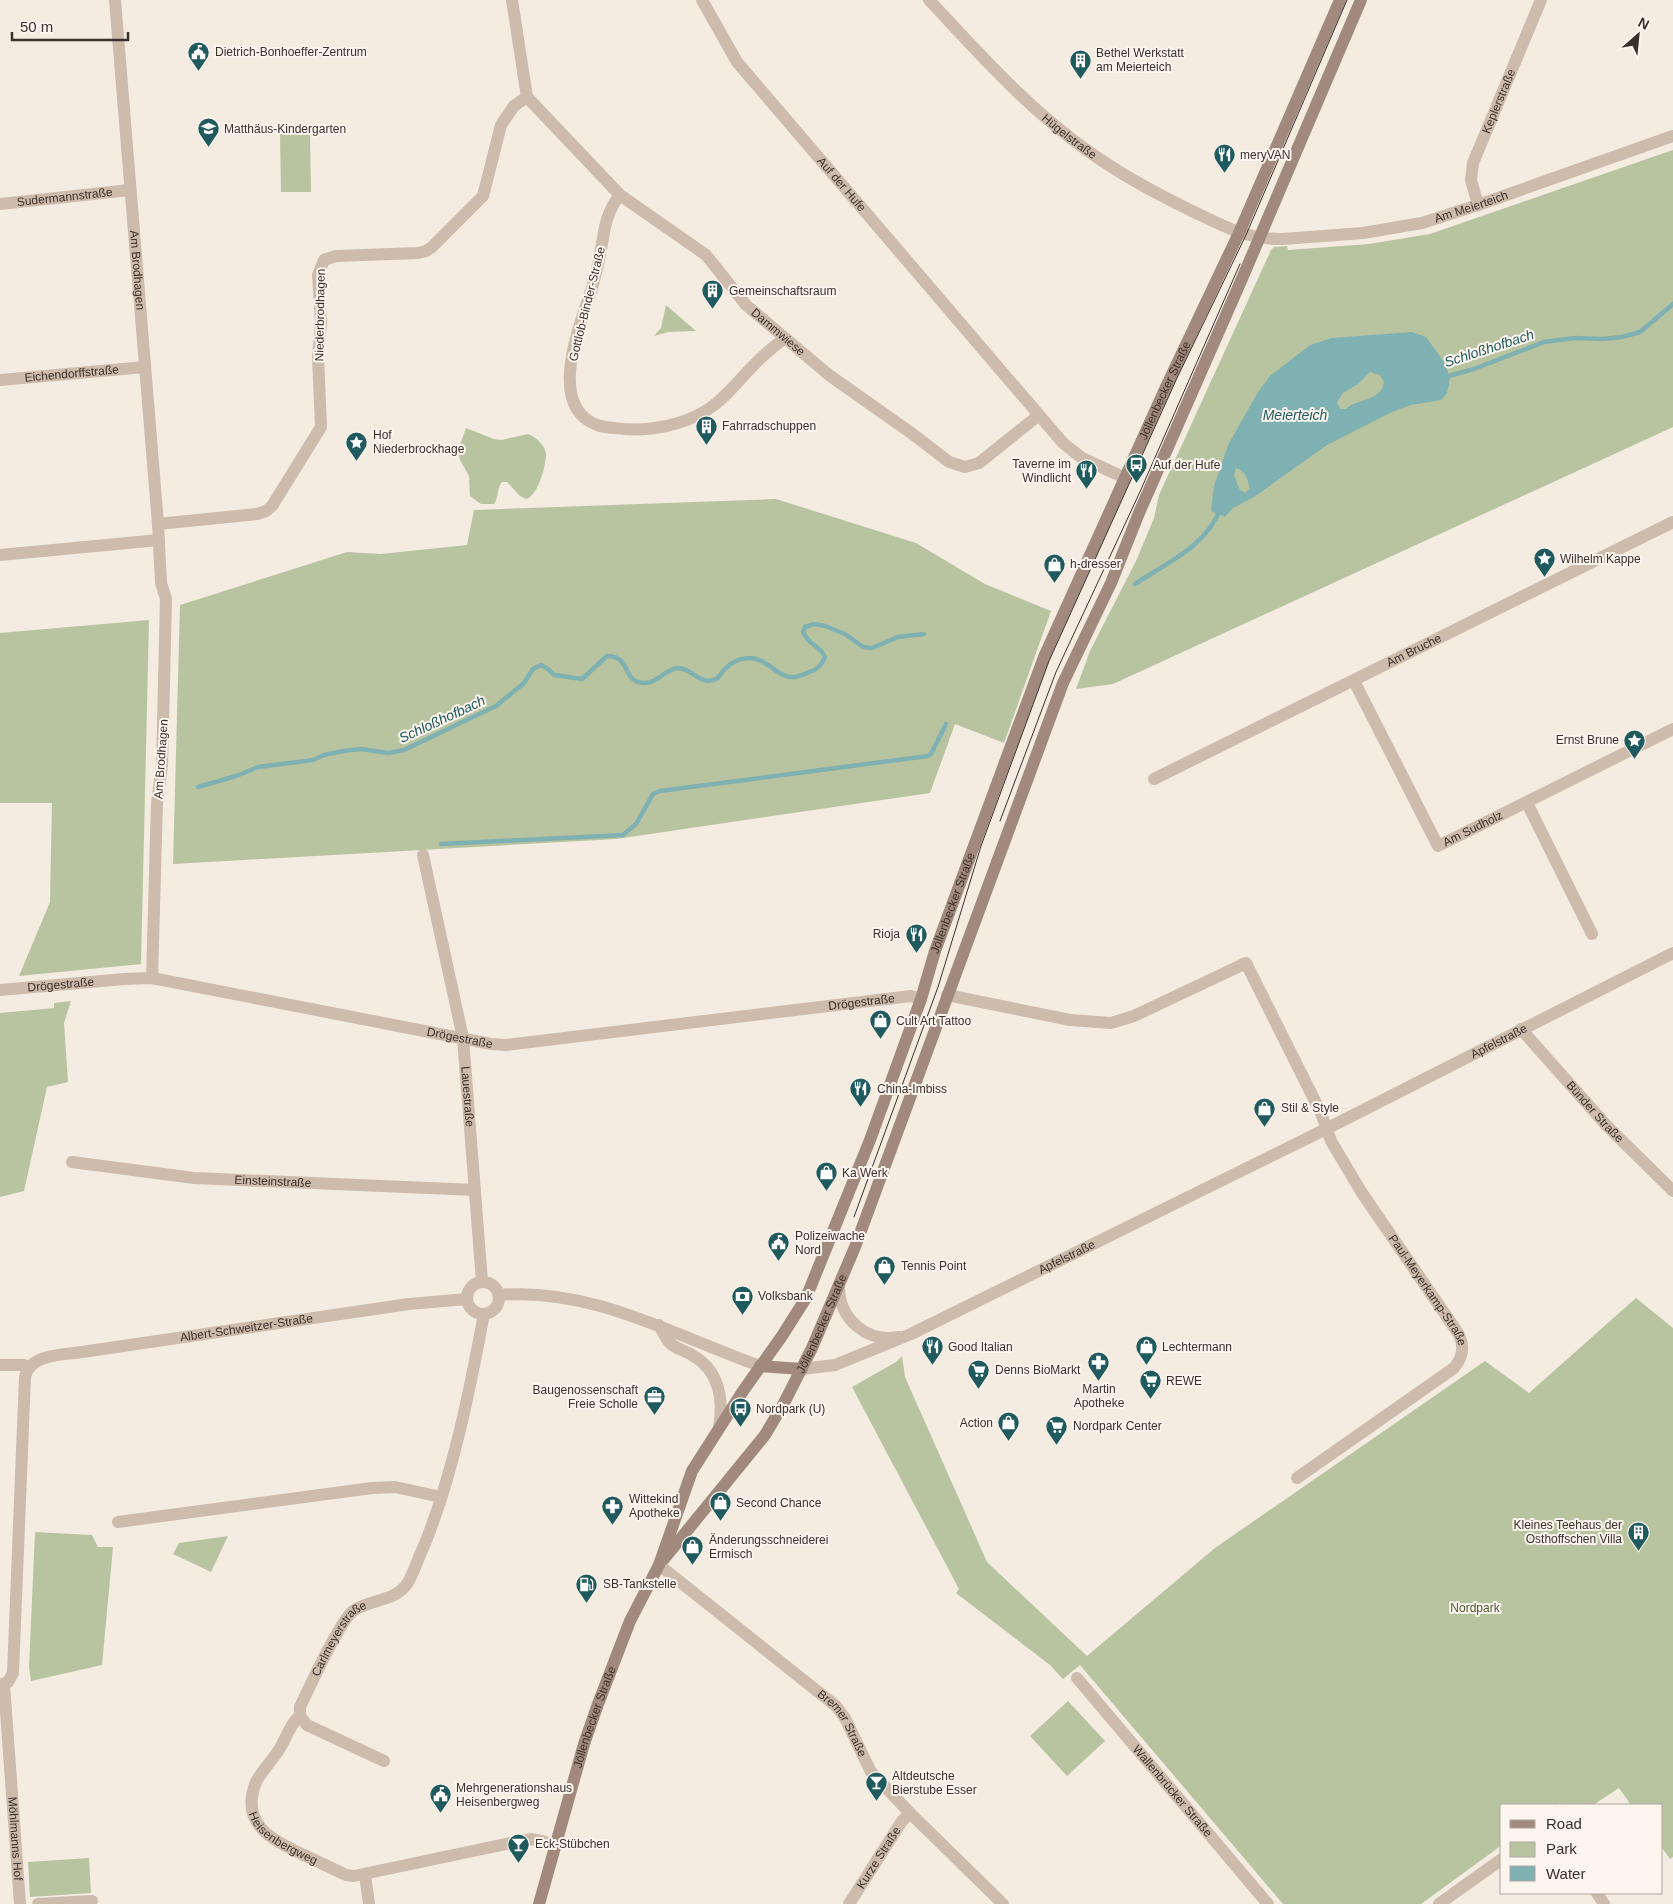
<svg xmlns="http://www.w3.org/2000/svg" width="1673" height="1904" viewBox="0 0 1673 1904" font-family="Helvetica,sans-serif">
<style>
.green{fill:#b8c4a0}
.water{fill:#7fb0b2;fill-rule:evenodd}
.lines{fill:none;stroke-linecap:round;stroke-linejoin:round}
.stream{stroke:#7fb0b2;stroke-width:4.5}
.minor{stroke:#cdbbac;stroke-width:12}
.tertiary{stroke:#cdbbac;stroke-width:12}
.secondary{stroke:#a18a7d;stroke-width:12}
.tram{stroke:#3b302b;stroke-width:1}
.labels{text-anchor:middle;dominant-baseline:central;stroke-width:4;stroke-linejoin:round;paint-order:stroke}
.poi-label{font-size:12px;fill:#3b302b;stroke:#fbf5ee;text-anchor:start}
.street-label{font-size:12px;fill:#3b302b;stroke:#fbf5ee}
.park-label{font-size:12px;fill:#4a5a2e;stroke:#fbf5ee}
.water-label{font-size:14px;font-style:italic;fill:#1f5a5e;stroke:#fbf5ee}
</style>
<rect width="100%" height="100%" fill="#f4ebe1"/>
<!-- green -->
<path class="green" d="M310,133L311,192H281L280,134Z
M1673,150V427L1113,684L1076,689L1090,651L1136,561L1154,518L1159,495L1271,250L1274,247L1287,246L1288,250L1369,244L1430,234Z
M666,305L696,331L668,332L654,336L661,328Z
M466,428L494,439L501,440L528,434C536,437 545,445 546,454C546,466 538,496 526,499L520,496L507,482H502C497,487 499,497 494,504H481L470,496L469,476L460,460L458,451Z
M776,499L916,543L985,584L1051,611L1004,743L955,724L930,793L616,839L173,864L180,605L347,552L381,554L467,545L474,510Z
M149,620L141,964L19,976L50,902L52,803H0V633Z
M71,1001L64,1023L68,1082L47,1087L24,1191L0,1197V1013L54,1008V1003Z
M1636,1298L1673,1328V1857L1670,1859L1662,1848V1805H1631L1619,1788L1593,1805H1561L1560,1803L1557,1805H1502V1845L1421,1904H1283L1080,1665L1063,1679L1050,1665L956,1593L959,1589L852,1387L896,1362L902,1356L905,1377L987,1562L1087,1656L1215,1548L1485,1361L1529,1393Z
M35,1532L92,1535L98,1547H113L102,1665L31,1681L29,1667Z
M228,1536L211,1572L173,1554L179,1543Z
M1068,1701L1105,1741L1067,1776L1030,1736Z
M89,1858L91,1893L30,1897L28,1862Z"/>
<!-- water -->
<path class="water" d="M1412,332L1426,337L1444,362L1450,377L1449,384L1447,393L1441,400L1411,405L1392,412L1327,445L1254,497L1233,508L1225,517L1211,511L1214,486L1228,445L1258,392L1270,376L1310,345L1332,338ZM1370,372L1380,375L1384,382C1381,402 1357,398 1346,409H1340L1337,402L1343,393L1358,384ZM1236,468C1245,471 1249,479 1249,489L1245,493L1240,490L1234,476Z"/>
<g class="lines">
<!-- stream -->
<path class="stream" d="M1445,377L1474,369L1544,342L1575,338L1602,339L1622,337L1640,332L1673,304
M1135,584C1165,564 1208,545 1220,509
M198,787L236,776L258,767L313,760L324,755L343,751L361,749L388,753L404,750L496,706L524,683L533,669L541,665L548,669L554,675L582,679L607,656C632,656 621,681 643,683C657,684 664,670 677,668C692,667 700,687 716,679C720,677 722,671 726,668C732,662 741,658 750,658C767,658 778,679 795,677C799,676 805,674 809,672C817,670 822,665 825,657C820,645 810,647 803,632L805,627L814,624L825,626L845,634L863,647L872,648L898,637L924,634
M441,844L623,835L636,824L653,794L660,791L928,756L931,754L946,724"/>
<!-- minor -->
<g class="minor">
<path id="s1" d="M115,0L158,524L161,583L166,599L162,765L157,803L152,978"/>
<path id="s2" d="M512,0L527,97L620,195L706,255L746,305L829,375L914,435L949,462L965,467L979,463L1039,415"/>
<path id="s3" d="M702,0L737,62L1063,443L1082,458L1125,478"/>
<path id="s4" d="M929,0C979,53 1028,109 1088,151C1120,174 1155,193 1190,210C1221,225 1247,240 1283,239L1363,233L1422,223L1478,205L1673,136"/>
<path d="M620,195C605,213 604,233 600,255C598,266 595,277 592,288C580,325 546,406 597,425C606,428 615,428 624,429C652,431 683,425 707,410C725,399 737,382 751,368C761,357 773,347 785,338"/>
<path id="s5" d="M0,204L130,190"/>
<path id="s6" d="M1478,205L1471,180L1473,163L1541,0"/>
<path id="s7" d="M0,380L145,367"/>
<path d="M158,524L257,514L266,511L272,506L321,427L318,357L321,323L318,275L324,260L336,256L418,253L426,251L432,247L483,196L501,125L514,106L527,97"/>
<path d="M0,555L159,540"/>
<path id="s8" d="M1354,681L1438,846L1673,729"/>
<path id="s9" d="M1154,779L1673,522"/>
<path d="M1527,803L1592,934"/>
<path id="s10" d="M423,855L463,1038L482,1282"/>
<path id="s11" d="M0,990L124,979L152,978L491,1044L506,1045L911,996L921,999"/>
<path id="s12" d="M947,995L1070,1020L1111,1023L1134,1016L1246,963L1321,1113L1331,1141L1362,1193L1458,1333C1465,1346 1463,1357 1454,1368L1297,1478"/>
<path id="s13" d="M1521,1029L1606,1125L1673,1191"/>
<path id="s14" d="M72,1162L194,1178L475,1190"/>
<circle cx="483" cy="1298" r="16"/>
<path d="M499,1295C593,1287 675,1336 760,1366"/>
<path d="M659,1325C662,1330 665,1337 669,1342C675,1349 684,1350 692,1355C719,1370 724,1399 719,1427"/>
<path d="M0,1365H24L29,1368"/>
<path d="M118,1522L372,1488L395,1487L441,1497"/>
<path id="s15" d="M659,1565L836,1706L845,1718L871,1772L910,1813L1003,1904"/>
<path id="s16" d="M1077,1678L1268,1904"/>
<path id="s17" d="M4,1684L20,1904"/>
<path id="s18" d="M0,1685L8,1682L13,1673L25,1377C30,1353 64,1355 82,1352L409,1304L467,1299"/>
<path id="s19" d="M300,1716C289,1724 285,1743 276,1754C270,1763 261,1772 256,1782C239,1825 273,1840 304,1855C318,1862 332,1868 346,1875L354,1876L530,1839L542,1841L556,1846"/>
<path id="s20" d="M384,1761L307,1725L300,1716V1707C309,1688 339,1622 353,1611C370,1599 394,1602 407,1584C414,1573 418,1558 424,1546C453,1475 470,1389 484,1314"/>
<path d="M365,1875L369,1904"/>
<path d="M1597,1893L1604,1904"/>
<path d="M38,1904L92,1901"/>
<path id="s21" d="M849,1904L902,1821L910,1813"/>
<path d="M1439,1904L1502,1859"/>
</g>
<!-- tertiary -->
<g class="tertiary">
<path d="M839,1287C839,1319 867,1343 899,1337"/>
<path id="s22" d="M802,1369L835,1365L911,1334L1326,1129L1673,953"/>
</g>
<!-- secondary -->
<g class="secondary">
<path d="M760,1366L802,1369"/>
<path id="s23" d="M664,1559L765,1435L784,1403L812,1348L855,1247L1063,683L1111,583L1139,513L1241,281L1361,0"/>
<path id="s24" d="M539,1904L584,1744L598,1704L630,1621L659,1565L692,1471L743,1391L782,1336L806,1298L870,1140L921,999L935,951L1044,657L1166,387L1239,233L1340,0"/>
</g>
<!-- tram -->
<path class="tram" d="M1000,821L1056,672L1139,494L1240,264
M854,1217L938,987L981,846L1049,661L1177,378L1246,235L1347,0"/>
</g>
<!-- icons -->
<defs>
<symbol id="civic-pin" viewBox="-11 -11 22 30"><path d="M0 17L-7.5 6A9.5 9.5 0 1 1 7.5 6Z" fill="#1f5a5e" stroke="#fbf5ee"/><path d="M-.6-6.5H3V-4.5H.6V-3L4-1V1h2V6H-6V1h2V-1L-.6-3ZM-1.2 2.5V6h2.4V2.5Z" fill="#fff"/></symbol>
<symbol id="building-pin" viewBox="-11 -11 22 30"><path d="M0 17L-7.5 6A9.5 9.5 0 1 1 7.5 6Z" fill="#1f5a5e" stroke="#fbf5ee"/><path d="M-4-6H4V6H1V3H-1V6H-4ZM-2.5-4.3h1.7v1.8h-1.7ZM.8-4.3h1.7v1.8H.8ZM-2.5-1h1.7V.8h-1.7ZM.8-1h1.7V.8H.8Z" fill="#fff"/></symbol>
<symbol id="school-pin" viewBox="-11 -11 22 30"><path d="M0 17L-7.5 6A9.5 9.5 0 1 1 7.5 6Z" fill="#1f5a5e" stroke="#fbf5ee"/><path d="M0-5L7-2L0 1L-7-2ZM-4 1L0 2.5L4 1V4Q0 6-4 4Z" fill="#fff"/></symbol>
<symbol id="restaurant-pin" viewBox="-11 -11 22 30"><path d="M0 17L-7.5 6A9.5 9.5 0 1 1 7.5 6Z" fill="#1f5a5e" stroke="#fbf5ee"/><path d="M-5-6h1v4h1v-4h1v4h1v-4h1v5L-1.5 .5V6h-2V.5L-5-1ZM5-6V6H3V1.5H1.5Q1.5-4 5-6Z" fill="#fff"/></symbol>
<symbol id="sight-pin" viewBox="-11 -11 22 30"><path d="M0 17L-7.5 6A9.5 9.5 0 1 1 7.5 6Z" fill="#1f5a5e" stroke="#fbf5ee"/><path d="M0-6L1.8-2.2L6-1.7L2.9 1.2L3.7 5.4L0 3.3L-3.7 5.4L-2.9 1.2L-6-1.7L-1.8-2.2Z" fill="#fff"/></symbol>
<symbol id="bus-pin" viewBox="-11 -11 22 30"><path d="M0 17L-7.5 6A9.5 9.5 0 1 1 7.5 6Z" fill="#1f5a5e" stroke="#fbf5ee"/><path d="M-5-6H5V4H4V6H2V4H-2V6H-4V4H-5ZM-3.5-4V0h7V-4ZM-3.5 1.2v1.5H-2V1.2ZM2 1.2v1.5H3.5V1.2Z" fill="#fff"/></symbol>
<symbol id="shop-pin" viewBox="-11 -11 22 30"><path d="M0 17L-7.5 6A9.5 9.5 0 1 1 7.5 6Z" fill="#1f5a5e" stroke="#fbf5ee"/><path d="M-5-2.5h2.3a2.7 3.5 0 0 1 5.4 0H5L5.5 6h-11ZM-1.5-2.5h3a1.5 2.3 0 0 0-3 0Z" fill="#fff"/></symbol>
<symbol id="bank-pin" viewBox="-11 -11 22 30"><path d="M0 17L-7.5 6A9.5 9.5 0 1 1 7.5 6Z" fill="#1f5a5e" stroke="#fbf5ee"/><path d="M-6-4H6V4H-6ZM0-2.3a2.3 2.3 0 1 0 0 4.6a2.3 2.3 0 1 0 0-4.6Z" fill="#fff"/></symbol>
<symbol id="pharmacy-pin" viewBox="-11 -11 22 30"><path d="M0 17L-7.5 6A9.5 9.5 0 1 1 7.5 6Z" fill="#1f5a5e" stroke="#fbf5ee"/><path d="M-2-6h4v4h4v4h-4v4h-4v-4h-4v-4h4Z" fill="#fff"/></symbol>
<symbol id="supermarket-pin" viewBox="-11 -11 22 30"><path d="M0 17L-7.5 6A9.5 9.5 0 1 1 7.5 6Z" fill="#1f5a5e" stroke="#fbf5ee"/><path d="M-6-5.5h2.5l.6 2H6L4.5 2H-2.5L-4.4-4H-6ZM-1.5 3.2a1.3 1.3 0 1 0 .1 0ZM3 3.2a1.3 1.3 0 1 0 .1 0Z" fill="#fff"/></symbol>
<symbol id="office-pin" viewBox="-11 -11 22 30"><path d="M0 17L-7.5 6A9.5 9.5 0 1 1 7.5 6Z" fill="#1f5a5e" stroke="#fbf5ee"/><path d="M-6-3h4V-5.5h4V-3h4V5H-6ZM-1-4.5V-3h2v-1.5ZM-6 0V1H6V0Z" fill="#fff"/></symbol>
<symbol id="fuel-pin" viewBox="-11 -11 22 30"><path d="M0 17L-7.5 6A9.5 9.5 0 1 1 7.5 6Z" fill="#1f5a5e" stroke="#fbf5ee"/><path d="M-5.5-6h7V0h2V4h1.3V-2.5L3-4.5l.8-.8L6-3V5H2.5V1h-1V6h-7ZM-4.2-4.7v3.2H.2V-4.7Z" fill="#fff"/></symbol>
<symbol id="bar-pin" viewBox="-11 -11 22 30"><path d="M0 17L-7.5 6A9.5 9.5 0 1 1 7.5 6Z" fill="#1f5a5e" stroke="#fbf5ee"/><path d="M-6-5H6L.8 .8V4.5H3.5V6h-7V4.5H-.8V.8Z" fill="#fff"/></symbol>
</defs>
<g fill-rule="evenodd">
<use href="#civic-pin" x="186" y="40" width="25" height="34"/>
<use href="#building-pin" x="1068" y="48" width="25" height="34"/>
<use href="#school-pin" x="196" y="116" width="25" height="34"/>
<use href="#restaurant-pin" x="1212" y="142" width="25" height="34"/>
<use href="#building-pin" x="700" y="278" width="25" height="34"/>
<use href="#building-pin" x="694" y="414" width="25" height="34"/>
<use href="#sight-pin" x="344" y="430" width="25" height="34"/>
<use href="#bus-pin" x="1124" y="452" width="25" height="34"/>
<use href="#restaurant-pin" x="1074" y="458" width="25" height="34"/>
<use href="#sight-pin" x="1532" y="546" width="25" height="34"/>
<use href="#shop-pin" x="1042" y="552" width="25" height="34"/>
<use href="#sight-pin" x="1622" y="728" width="25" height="34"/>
<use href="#restaurant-pin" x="904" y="922" width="25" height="34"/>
<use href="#shop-pin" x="868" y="1008" width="25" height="34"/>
<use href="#restaurant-pin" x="848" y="1076" width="25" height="34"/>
<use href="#shop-pin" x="1252" y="1096" width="25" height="34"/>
<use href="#shop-pin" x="814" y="1160" width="25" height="34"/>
<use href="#civic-pin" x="766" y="1230" width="25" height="34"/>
<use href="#shop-pin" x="872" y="1254" width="25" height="34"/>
<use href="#bank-pin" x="730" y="1284" width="25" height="34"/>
<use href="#restaurant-pin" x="920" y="1334" width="25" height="34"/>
<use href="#shop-pin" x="1134" y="1334" width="25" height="34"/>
<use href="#pharmacy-pin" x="1086" y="1350" width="25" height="34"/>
<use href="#supermarket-pin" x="966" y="1358" width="25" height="34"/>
<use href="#supermarket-pin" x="1138" y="1368" width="25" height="34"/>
<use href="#office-pin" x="642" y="1384" width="25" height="34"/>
<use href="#bus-pin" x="728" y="1396" width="25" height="34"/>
<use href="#shop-pin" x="996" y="1410" width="25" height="34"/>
<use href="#supermarket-pin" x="1044" y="1414" width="25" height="34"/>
<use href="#shop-pin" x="708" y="1490" width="25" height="34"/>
<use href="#pharmacy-pin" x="600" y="1494" width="25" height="34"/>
<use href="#building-pin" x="1626" y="1520" width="25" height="34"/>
<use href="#shop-pin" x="680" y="1534" width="25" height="34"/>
<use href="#fuel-pin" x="574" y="1572" width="25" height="34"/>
<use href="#bar-pin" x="864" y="1770" width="25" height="34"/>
<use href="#civic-pin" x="428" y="1782" width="25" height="34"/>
<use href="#bar-pin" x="506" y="1832" width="25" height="34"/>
</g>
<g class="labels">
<!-- poi labels -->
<g class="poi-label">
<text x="215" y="52">Dietrich-Bonhoeffer-Zentrum</text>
<text x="1096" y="53">Bethel Werkstatt<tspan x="1096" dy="14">am Meierteich</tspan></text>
<text x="224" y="129">Matthäus-Kindergarten</text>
<text x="1240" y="155">meryVAN</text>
<text x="729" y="291">Gemeinschaftsraum</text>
<text x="722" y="426">Fahrradschuppen</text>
<text x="373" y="435">Hof<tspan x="373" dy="14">Niederbrockhage</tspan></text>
<text x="1071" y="464" text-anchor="end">Taverne im<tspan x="1071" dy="14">Windlicht</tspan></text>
<text x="1153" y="465">Auf der Hufe</text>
<text x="1560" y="559">Wilhelm Kappe</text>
<text x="1070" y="564">h-dresser</text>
<text x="1619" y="740" text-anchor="end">Ernst Brune</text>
<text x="900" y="934" text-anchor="end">Rioja</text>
<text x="896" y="1021">Cult Art Tattoo</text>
<text x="877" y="1089">China-Imbiss</text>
<text x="1281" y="1108">Stil &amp; Style</text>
<text x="842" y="1173">Ka Werk</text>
<text x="795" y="1236">Polizeiwache<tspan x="795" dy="14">Nord</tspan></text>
<text x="901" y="1266">Tennis Point</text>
<text x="758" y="1296">Volksbank</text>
<text x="948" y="1347">Good Italian</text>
<text x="1162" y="1347">Lechtermann</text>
<text x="995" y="1370">Denns BioMarkt</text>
<text x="1166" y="1381">REWE</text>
<text x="1099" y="1389" text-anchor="middle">Martin<tspan x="1099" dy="14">Apotheke</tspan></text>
<text x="638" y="1390" text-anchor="end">Baugenossenschaft<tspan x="638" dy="14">Freie Scholle</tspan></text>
<text x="756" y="1409">Nordpark (U)</text>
<text x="993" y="1423" text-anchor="end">Action</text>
<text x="1073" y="1426">Nordpark Center</text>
<text x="629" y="1499">Wittekind<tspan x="629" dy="14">Apotheke</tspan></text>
<text x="736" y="1503">Second Chance</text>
<text x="1622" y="1525" text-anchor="end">Kleines Teehaus der<tspan x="1622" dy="14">Osthoffschen Villa</tspan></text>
<text x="709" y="1540">Änderungsschneiderei<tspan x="709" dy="14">Ermisch</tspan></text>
<text x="603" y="1584">SB-Tankstelle</text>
<text x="892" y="1776">Altdeutsche<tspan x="892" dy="14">Bierstube Esser</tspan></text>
<text x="456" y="1788">Mehrgenerationshaus<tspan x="456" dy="14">Heisenbergweg</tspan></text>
<text x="535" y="1844">Eck-Stübchen</text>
</g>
<!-- street labels -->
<g class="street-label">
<text stroke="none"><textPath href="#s6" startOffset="110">Keplerstraße</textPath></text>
<text stroke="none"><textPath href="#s4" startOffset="196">Hügelstraße</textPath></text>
<text stroke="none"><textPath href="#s3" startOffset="232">Auf der Hufe</textPath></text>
<text stroke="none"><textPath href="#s5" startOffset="65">Sudermannstraße</textPath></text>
<text stroke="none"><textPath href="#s4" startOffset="628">Am Meierteich</textPath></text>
<text stroke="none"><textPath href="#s1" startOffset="271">Am Brodhagen</textPath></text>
<text transform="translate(587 304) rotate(-76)">Gottlob-Binder-Straße</text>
<text transform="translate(320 315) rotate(-89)">Niederbrodhagen</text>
<text stroke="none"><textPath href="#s2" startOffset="444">Dammwiese</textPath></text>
<text stroke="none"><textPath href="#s7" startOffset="72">Eichendorffstraße</textPath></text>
<text stroke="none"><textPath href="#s24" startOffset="1644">Jöllenbecker Straße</textPath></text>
<text stroke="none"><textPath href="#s9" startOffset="290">Am Bruche</textPath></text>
<text transform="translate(161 759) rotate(-86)">Am Brodhagen</text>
<text stroke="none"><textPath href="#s8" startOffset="224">Am Sudholz</textPath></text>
<text stroke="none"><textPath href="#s24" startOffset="1089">Jöllenbecker Straße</textPath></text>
<text stroke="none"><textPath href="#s11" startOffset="61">Drögestraße</textPath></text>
<text stroke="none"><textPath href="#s11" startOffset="871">Drögestraße</textPath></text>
<text stroke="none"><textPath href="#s11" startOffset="466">Drögestraße</textPath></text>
<text stroke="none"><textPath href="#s22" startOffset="772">Apfelstraße</textPath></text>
<text stroke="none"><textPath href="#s10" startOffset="246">Lauestraße</textPath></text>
<text stroke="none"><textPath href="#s13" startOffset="111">Bünder Straße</textPath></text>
<text stroke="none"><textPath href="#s14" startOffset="202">Einsteinstraße</textPath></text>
<text stroke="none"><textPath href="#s22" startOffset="289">Apfelstraße</textPath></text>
<text stroke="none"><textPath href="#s12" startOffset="690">Paul-Meyerkamp-Straße</textPath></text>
<text stroke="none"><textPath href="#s23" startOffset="285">Jöllenbecker Straße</textPath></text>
<text stroke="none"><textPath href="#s18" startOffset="548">Albert-Schweitzer-Straße</textPath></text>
<text stroke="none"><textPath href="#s20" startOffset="185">Carlmeyerstraße</textPath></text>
<text stroke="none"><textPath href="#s24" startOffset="195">Jöllenbecker Straße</textPath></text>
<text stroke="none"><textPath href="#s15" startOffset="244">Bremer Straße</textPath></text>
<text stroke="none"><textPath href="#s16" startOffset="148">Wallenbrücker Straße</textPath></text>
<text stroke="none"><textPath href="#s19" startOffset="152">Heisenbergweg</textPath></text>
<text stroke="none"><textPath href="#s17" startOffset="155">Möhlmanns Hof</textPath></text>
<text stroke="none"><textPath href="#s21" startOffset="55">Kurze Straße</textPath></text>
</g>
<!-- park labels -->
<g class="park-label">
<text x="1475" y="1608">Nordpark</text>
</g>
<!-- water labels -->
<g class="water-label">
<text transform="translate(1489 348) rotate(-18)">Schloßhofbach</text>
<text x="1295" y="415">Meierteich</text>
<text transform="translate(442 719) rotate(-25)">Schloßhofbach</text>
</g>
</g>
<!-- legend -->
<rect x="1500" y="1804" width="162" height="90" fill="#fbf5ee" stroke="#aea6a0"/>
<rect x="1510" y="1820" width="25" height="8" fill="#a18a7d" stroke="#aea6a0"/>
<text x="1546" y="1829" font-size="15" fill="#3b302b">Road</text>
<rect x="1510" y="1842" width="25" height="15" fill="#b8c4a0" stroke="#aea6a0"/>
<text x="1546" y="1854" font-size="15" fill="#3b302b">Park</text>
<rect x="1510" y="1866" width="25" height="15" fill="#7fb0b2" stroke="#aea6a0"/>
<text x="1546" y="1879" font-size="15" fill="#3b302b">Water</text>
<!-- north arrow -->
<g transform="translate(1638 35) rotate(27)" stroke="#fbf5ee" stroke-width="4" paint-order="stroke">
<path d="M0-4L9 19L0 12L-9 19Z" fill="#3b302b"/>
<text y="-8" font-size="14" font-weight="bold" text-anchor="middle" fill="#3b302b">N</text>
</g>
<!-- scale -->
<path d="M12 32v8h116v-8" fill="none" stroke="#3b302b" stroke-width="2.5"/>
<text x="20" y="32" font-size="15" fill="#3b302b" stroke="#fbf5ee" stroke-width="4" paint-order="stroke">50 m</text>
</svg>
